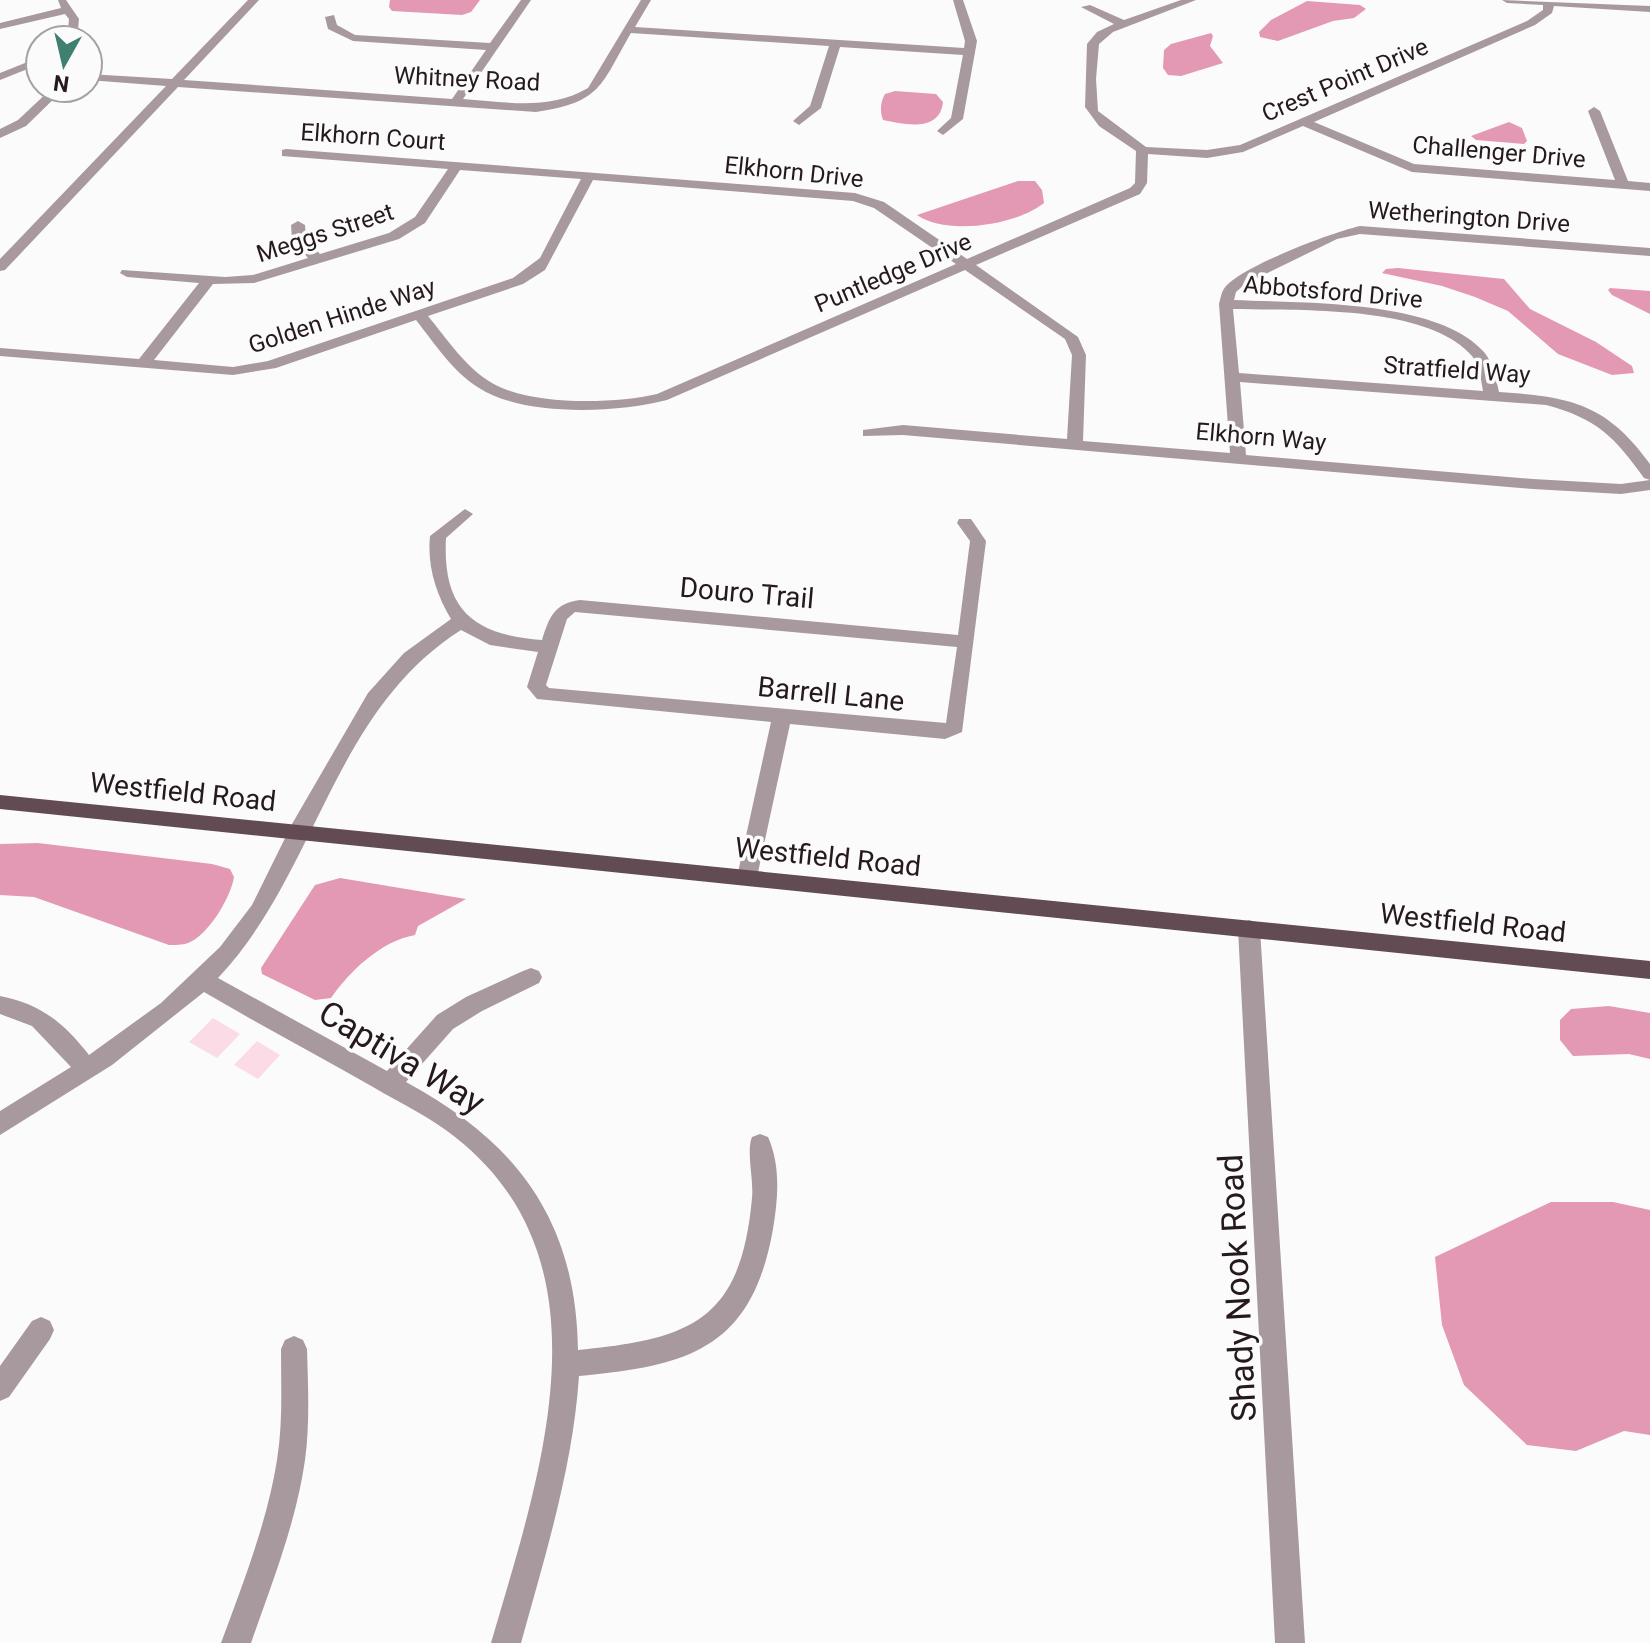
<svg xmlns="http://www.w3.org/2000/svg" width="1650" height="1643" viewBox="0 0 1650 1643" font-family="Roboto,sans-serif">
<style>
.green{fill:#fbdce6}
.water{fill:#e399b3}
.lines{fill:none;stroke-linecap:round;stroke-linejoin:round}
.minor{fill:#a7999e;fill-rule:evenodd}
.major{fill:#624b52;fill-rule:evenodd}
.labels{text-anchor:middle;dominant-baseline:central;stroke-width:7;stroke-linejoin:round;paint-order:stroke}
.far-street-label{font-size:24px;fill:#25191d;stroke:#fbfbfb}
.street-label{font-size:28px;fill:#25191d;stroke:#fbfbfb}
.near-street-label{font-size:34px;fill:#25191d;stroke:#fbfbfb}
</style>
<rect width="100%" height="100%" fill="#fbfbfb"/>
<!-- green -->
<path class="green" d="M213,1018L240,1034L217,1058L189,1042Z
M257,1041L280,1055L258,1079L234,1065Z"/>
<!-- water -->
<path class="water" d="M390,0H480L471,12L462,15L392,11L389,7Z
M1307,1L1360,5L1366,9L1354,18L1333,21L1278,41L1260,37L1259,32L1271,20Z
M1211,33L1213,36L1210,46L1223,63L1181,76L1168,75L1163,68L1164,50L1171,44Z
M895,91L936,94L943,102C940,132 906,125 883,120C880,112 880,102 885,94Z
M1509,122L1522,128L1527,141L1524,144L1476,140L1471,136Z
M1018,181H1035L1042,190L1044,203C1017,225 946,236 917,215Z
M1398,268L1504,279L1530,309L1596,342L1632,366L1634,373L1612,375L1558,354L1508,311L1475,297L1442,286L1382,273L1386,269Z
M1610,288L1650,291V314L1612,295L1608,290Z
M38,843L212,864L230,869L234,877C231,897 208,936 188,943C182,945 174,945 169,945L34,897L0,895V844Z
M340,878L466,899L418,926L415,935C381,941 350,971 331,998L315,1000L262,974L261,968L315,885Z
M1609,1006L1650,1013V1059L1629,1054L1573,1056L1560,1040V1020L1571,1009Z
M1551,1202H1613L1650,1210V1435L1624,1431L1576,1451L1527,1445L1464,1385L1442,1325L1435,1257Z"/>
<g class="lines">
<!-- minor -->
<path class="minor" d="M58,0H66L79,19L78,30L73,40H61L68,30L69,19L65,14L0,29V23L61,8Z
M248,0H259L184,80L452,99L486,50L353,41L328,29L325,17L334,15L337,25L355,35L490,43L521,0H531L463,99C506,102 549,111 588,88L641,0H651L635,27L964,48L965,41L953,0H963L977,41L963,119L943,135L937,131L951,118L963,55L840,47L821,108L799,125L793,121L810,106L829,46L631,33C600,86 602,102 536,112L178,87L5,270L0,271V259L166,86L88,80V74L172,79Z
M1181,0H1196L1113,32L1099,44L1096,79L1098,111L1146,147L1207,150L1240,145L1527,21L1543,10V5L1507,3L1502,0L1650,6V12L1554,6L1552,13L1535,25L1314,122L1414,164L1615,180L1588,111L1594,107L1600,111L1628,181L1650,183V191L1412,172L1303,126L1243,152L1207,158L1148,154L1147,183L1140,194L976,265L1078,337L1086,355L1083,441L1230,453L1219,304C1221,297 1221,292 1226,286C1246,265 1330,233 1360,226L1650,248V256L1360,234L1337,239L1245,284L1236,292L1234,300C1300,303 1438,299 1484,352C1493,363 1496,378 1499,392C1570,397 1606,403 1650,464V480L1644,478C1615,437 1596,418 1546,405L1240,382L1246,455L1533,479L1621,484L1650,480V490L1621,494L1533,489L903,435L863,436V430L903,425L1067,439L1072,355L1065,339L965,270L667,400C617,413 524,417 479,388C453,372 435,344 416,320L276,368L233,375L0,356V348L139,359L199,283L127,277L120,273L122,270L225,277L253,275L308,258L292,239L291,225L298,221L305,225L306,238L320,254L389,233L415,217L448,169L282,156V150L286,149L855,193L884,202L967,259L1130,188L1135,183L1136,151L1099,126L1085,107L1087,44L1097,32L1114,24L1081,7L1090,5L1124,20ZM460,170L581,179L540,258L513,278L268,361L233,367L154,360L213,284L254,283L399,239L425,223ZM593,180L853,201L874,208L956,264L657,394C614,404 531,406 492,383C466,368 447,339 428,316L523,284L545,270ZM1233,309C1297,311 1427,304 1472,356C1479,365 1481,379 1483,391L1239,373Z
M40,57V64L0,80V73Z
M52,88H65L26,126L0,138V129L18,120Z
M465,509L473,514L446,538C442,611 475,635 542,640C549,618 554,603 580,600L958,635L970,541L957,523L959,519H971L986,541L962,732L945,739L790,724L757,877L754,883H740L737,877L771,722L537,699L527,687L538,652L490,645L461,630C332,712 318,872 218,978L387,1071L437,1015L466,997L523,971L531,968L539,971L542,977L539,983L482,1011L453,1029L406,1082C517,1142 576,1220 578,1350C691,1339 741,1321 752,1198C754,1180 746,1151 752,1137L760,1134L768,1137C781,1166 778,1199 773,1229C752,1349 688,1366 579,1376C573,1467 545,1556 521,1643H491C538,1480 617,1264 455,1137C430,1117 400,1103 373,1087C317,1055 260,1025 204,992L112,1065L0,1135V1111L71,1067L32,1026L0,1014V996C41,1004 64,1023 89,1055L161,1003L220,947L252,905L292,824L368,693L404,653L451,619C436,594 427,566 430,536ZM575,612L957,647L946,723L549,688L546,685L567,619Z
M1249,920L1257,923L1260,929L1305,1643H1275L1238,929L1241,923Z
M41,1317L50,1321L54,1330L50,1339L9,1397L0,1401V1366L32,1321Z
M294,1336L303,1340L307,1349C308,1386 310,1423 305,1460C296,1523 272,1583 251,1643H221C243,1583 267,1523 277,1460C283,1423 281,1386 281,1349L285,1340Z"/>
<!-- major -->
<path class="major" d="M0,795L1650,961V979L0,809Z"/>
</g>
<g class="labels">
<!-- far-street labels -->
<g class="far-street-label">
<text transform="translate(467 79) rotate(3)">Whitney Road</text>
<text transform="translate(1345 80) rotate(-23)">Crest Point Drive</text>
<text transform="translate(373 137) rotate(4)">Elkhorn Court</text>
<text transform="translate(1499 152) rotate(5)">Challenger Drive</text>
<text transform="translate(794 172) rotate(6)">Elkhorn Drive</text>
<text transform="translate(1469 217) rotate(4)">Wetherington Drive</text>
<text transform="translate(325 233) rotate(-18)">Meggs Street</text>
<text transform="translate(893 273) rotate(-23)">Puntledge Drive</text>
<text transform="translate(1333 292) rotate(5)">Abbotsford Drive</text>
<text transform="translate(342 316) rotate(-18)">Golden Hinde Way</text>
<text transform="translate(1457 370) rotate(4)">Stratfield Way</text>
<text transform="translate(1261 437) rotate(5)">Elkhorn Way</text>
</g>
<!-- street labels -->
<g class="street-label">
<text transform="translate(747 593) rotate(5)">Douro Trail</text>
<text transform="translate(831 694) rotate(6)">Barrell Lane</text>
<text transform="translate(183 792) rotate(6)">Westfield Road</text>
<text transform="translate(828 857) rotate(6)">Westfield Road</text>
<text transform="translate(1473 923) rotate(6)">Westfield Road</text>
</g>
<!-- near-street labels -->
<g class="near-street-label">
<text transform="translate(402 1057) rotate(31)">Captiva Way</text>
<text transform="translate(1237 1288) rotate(-93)">Shady Nook Road</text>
</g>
</g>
<!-- north arrow -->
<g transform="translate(64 64) rotate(188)"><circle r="38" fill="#fbfbfb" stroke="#a5a1a2" stroke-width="2"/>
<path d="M0-6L14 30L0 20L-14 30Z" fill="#3f8071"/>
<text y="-12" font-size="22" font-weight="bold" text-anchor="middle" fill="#25191d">N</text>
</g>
</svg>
